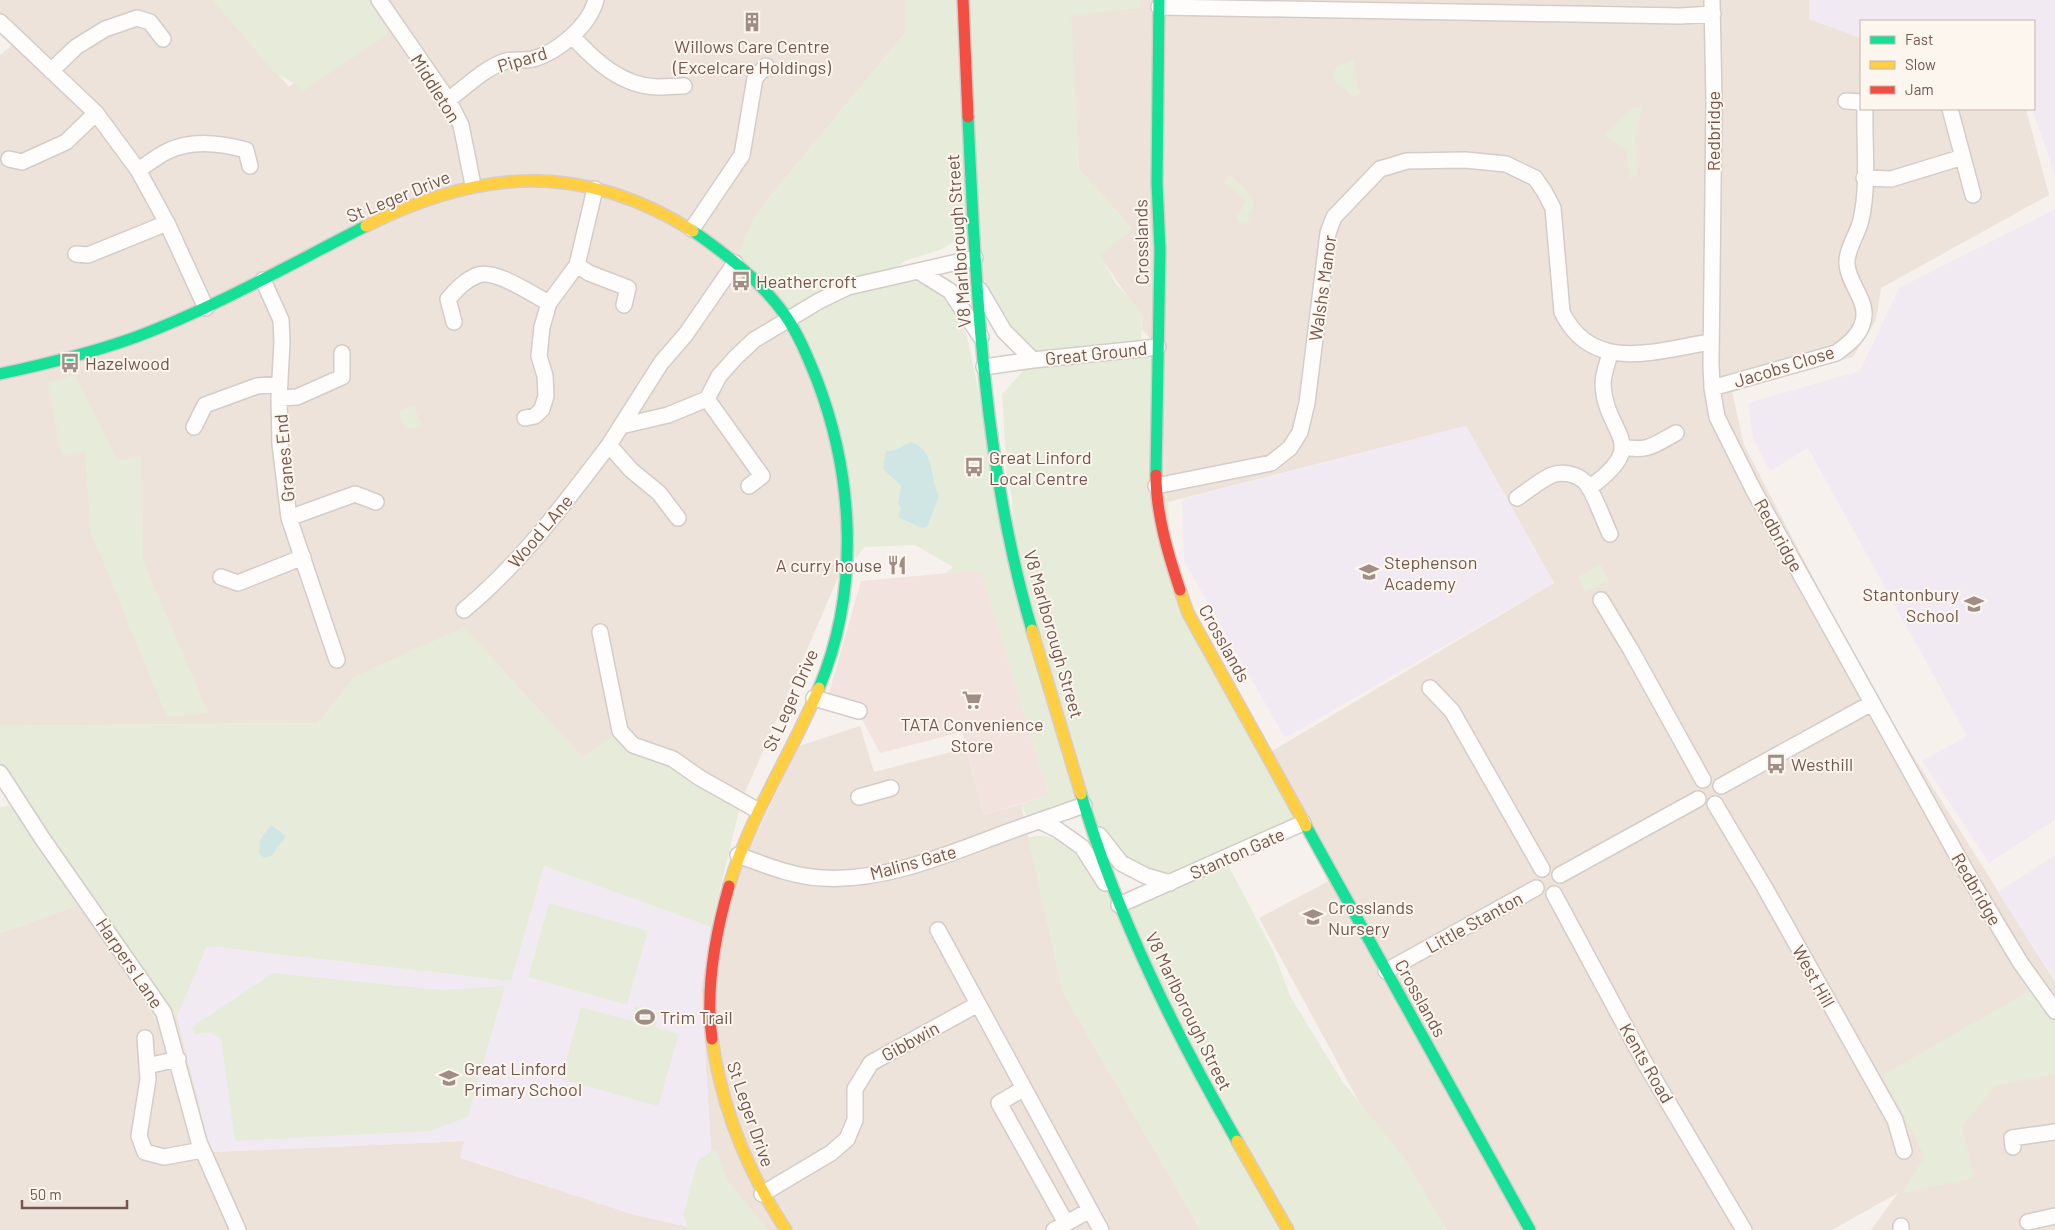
<svg xmlns="http://www.w3.org/2000/svg" width="2055" height="1230" viewBox="0 0 2055 1230" font-family="Barlow,sans-serif">
<style>
.residential{fill:#eee3db}
.commercial{fill:#f3e3df}
.education{fill:#f2eaf2}
.green{fill:#e6ecd9;fill-rule:evenodd}
.water{fill:#d0e6e5}
.lines{fill:none;stroke-linecap:round;stroke-linejoin:round}
.street-casing{stroke:#d3ccc8;stroke-width:18}
.fast-casing{stroke:#d6cdca;stroke-width:14}
.slow-casing{stroke:#d6cdca;stroke-width:14}
.jam-casing{stroke:#d6cdca;stroke-width:14}
.street{stroke:#fefdfc;stroke-width:15}
.fast{stroke:#16e098;stroke-width:11}
.slow{stroke:#ffcf43;stroke-width:11}
.jam{stroke:#f24e42;stroke-width:11}
.labels{text-anchor:middle;dominant-baseline:central;stroke-width:4;stroke-linejoin:round;paint-order:stroke}
.poi-label{font-size:18px;fill:#72574f;stroke:#fdf6ef;text-anchor:start}
.street-label{font-size:18px;fill:#72574f;stroke:#fdf6ef}
</style>
<rect width="100%" height="100%" fill="#f6f1ed"/>
<!-- residential -->
<path class="residential" d="M0,0H214L289,87L381,6L379,0H906V32L756,214L764,290L827,406L847,557L741,802L582,757L464,628L355,677L318,723L0,726V55L19,39L0,22Z
M1139,0H1809V19L1861,38V109H2026L2049,195L1881,288L1876,320L1853,357L1732,391L1744,445L1870,687L2055,982V1230H1871L1898,1193L1832,1230H1447L1431,1209L1365,1113L1259,918L1334,878L1267,754L1554,583L1466,426L1164,503L1158,347L1142,330L1143,319L1099,255L1132,229L1079,169L1070,14L1140,8Z
M860,726L874,772L966,748L984,815L1021,804L1063,992L1201,1230H716L701,988L711,927L799,746Z
M84,903L155,1019L177,1016L211,1152L465,1141L461,1158L635,1215L703,1230H0V933Z"/>
<!-- commercial -->
<path class="commercial" d="M981,570L1049,795L984,815L962,732L880,753L852,701L829,693L861,581Z"/>
<!-- education -->
<path class="education" d="M1809,0H2055V175L2032,109H2034V21H1861V38L1809,19Z
M2055,209V820L1989,863L1922,761L1967,736L1808,448L1770,471L1753,439L1748,403L1860,371L1899,288Z
M1466,426L1554,583L1285,738L1184,561L1182,499Z
M2055,855V982L1998,892Z
M544,866L711,927L701,988L716,1230H703L635,1215L460,1157L464,1141L211,1152L177,1016L207,946L511,981Z"/>
<!-- green -->
<path class="green" d="M213,0H371L388,34L301,92L297,85L274,72Z
M906,0H1139L1140,8L1071,15L1079,169L1132,229L1100,255L1116,284L1133,302L1143,319L1140,348L1158,347L1172,566L1303,823L1225,859L1273,951L1290,996L1342,1081L1406,1160L1446,1230H1201L1063,992L1028,838C1033,837 1039,835 1044,836C1077,842 1097,876 1117,901L1169,883L1121,863L1084,806L1030,824L1021,804L1049,795L981,571L946,573L953,567L915,545L864,547L857,557H847L846,507L806,355L735,263L756,214L906,32ZM967,234L1004,331L1033,360L1002,394L1007,477L1012,496L1013,539L999,489L967,336C961,321 945,289 927,284C914,280 898,281 885,277L905,261L942,249Z
M1354,60L1356,82L1360,93L1354,97L1333,79V73L1338,66Z
M1642,106L1635,137L1637,174L1630,179L1626,150L1604,135L1632,107Z
M1230,175L1252,196L1253,210L1250,215L1248,214L1249,221L1245,223H1239L1236,219L1237,215L1242,210L1241,208L1246,201L1224,182Z
M75,375L118,461L141,456L143,561L208,713L167,717L91,532L85,451L62,455L48,383Z
M414,406L422,427L405,429L399,411Z
M1600,564L1608,580L1585,592L1578,577Z
M464,627L582,757L620,731L741,802L711,927L544,866L511,981L207,946L177,1016L155,1019L84,903L0,933V807L9,806L0,786V726L318,723L355,677Z
M549,903L648,931L627,1005L528,977Z
M273,973L442,990L505,986L468,1117L429,1131L235,1141L221,1038L209,1033L195,1034L192,1027Z
M2031,990L2055,1023V1074L1996,1085L1962,1126L1973,1178L1902,1193L1925,1156L1883,1075Z
M635,1006L659,1013L655,1027L679,1034L658,1106L561,1079L581,1007L635,1022L631,1020Z
M716,1149L727,1180L768,1230H689L683,1215L698,1160Z"/>
<!-- water -->
<path class="water" d="M911,442C936,451 929,476 939,496L927,527L922,528L898,517L901,508L898,503L901,486C896,478 888,476 883,468L886,451C896,452 901,446 911,442Z
M271,825L286,836L271,856L264,858L259,853L260,840Z"/>
<g class="lines">
<defs>
<path id="street" d="M379,0L448,100L461,125L473,185
M1712,0L1714,102L1711,364L1712,388L1717,417L1753,489L1972,882L2020,962L2055,1011
M1159,7L1574,14L1680,16L1713,14
M0,22L96,113L138,170L167,223L206,308
M572,36C594,60 621,86 657,87C666,87 675,86 684,86
M51,71L76,47L105,29L137,18L150,22L163,39
M448,100C466,87 484,68 506,61C514,59 524,61 533,59C558,52 589,26 596,0
M1846,101L1861,102
M1950,109L1973,195
M9,159L22,162L66,142L96,113
M138,170C148,164 157,156 168,151C192,139 221,143 246,150L250,166
M1864,178L1891,179L1963,157
M692,229L742,155L755,78L766,66
M76,254L88,255L167,223
M577,265L589,273L628,288L624,305
M918,271L950,291L981,337
M263,280L281,320L282,342L279,398L280,444L289,518L337,660
M980,290L1004,331L1033,360
M454,322L448,299C457,289 465,280 478,275C496,269 533,295 549,303
M984,367L1033,360L1158,347
M1712,388L1836,353C1847,345 1857,338 1862,325C1871,302 1848,285 1847,264C1846,249 1858,234 1861,220C1869,185 1864,145 1865,109
M279,398L297,397L342,377V353
M707,399L762,476L749,486
M525,418L535,416L542,409L546,396L545,376L539,356L542,327L549,303L577,265L595,189
M621,426L661,363L686,334L735,263
M194,427L205,405L257,386L280,384
M609,445L621,426L668,415L707,399L719,376L735,358L754,340L819,301L848,287L975,258
M1622,447C1648,452 1654,445 1676,433
M1156,486L1271,463L1290,448L1300,432L1307,403L1328,233L1334,217L1380,169L1407,161L1465,160L1506,164L1535,178L1544,191L1553,208L1562,312C1592,375 1657,350 1711,342
M1589,488C1653,442 1605,436 1603,384C1603,374 1608,362 1610,353
M1517,498C1528,491 1540,480 1552,475C1562,471 1577,474 1585,482C1593,490 1604,522 1610,534
M289,518L355,494L376,502
M221,577L238,583L303,557
M1601,600L1631,650L1703,780
M464,610C521,563 564,504 609,445L631,470L659,493L678,518
M600,632L620,731L633,745L673,759L700,778L757,810
M1430,688L1452,711L1542,869
M814,698L859,711
M0,773L42,838L164,1013L199,1142L238,1230
M1721,786L1872,703
M859,797L891,788
M1715,804L1765,888L1895,1120L1904,1151
M1040,821L1058,830L1082,847L1105,883
M1099,835L1121,863L1146,876L1170,883
M738,855C765,865 794,877 822,878C883,882 946,855 1002,834C1029,824 1057,815 1084,805
M1560,875L1698,799
M1554,894L1646,1065L1744,1230
M1119,905L1303,823
M938,930L1101,1230
M1386,971L1536,888
M145,1038L148,1079L139,1136L145,1152L164,1157L202,1150
M147,1066L178,1059
M1023,1089L999,1103L1066,1223
M2013,1147L2012,1138L2055,1132
M762,1194L831,1153L847,1139L855,1120V1089L871,1063L978,1004
M2028,1222L2055,1216
M1901,1226V1230
M1054,1230L1090,1210"/>
<path id="fast" d="M968,117C976,289 983,464 1032,630
M693,231C727,255 761,281 785,315C799,335 808,358 817,380C854,477 860,591 819,688
M0,374C46,364 92,353 136,337C216,307 289,265 366,226
M1156,475L1160,250L1157,183L1159,0
M1081,794C1117,916 1174,1031 1237,1141
M1306,826L1530,1230"/>
<path id="slow" d="M366,226C480,169 581,161 693,231
M1180,590L1188,613L1306,826
M1032,630L1081,794
M729,886C750,815 791,755 819,688
M712,1039C722,1110 747,1171 786,1230
M1237,1141L1288,1230"/>
<path id="jam" d="M963,0L968,117
M1156,475C1156,514 1168,554 1180,590
M712,1039C705,988 715,935 729,886"/>
</defs>
<!-- street casing -->
<use href="#street" class="street-casing"/>
<!-- fast casing -->
<use href="#fast" class="fast-casing"/>
<!-- slow casing -->
<use href="#slow" class="slow-casing"/>
<!-- jam casing -->
<use href="#jam" class="jam-casing"/>
<!-- street -->
<use href="#street" class="street"/>
<!-- fast -->
<use href="#fast" class="fast"/>
<!-- slow -->
<use href="#slow" class="slow"/>
<!-- jam -->
<use href="#jam" class="jam"/>
</g>
<!-- icons -->
<defs>
<symbol id="building-bare" viewBox="-9 -9 18 18"><path d="M-4-6H4V6H1V3H-1V6H-4ZM-2.5-4.3h1.7v1.8h-1.7ZM.8-4.3h1.7v1.8H.8ZM-2.5-1h1.7V.8h-1.7ZM.8-1h1.7V.8H.8Z" fill="#a08d86" stroke="#fdf6ef" stroke-width="2.5" paint-order="stroke"/></symbol>
<symbol id="bus-bare" viewBox="-9 -9 18 18"><path d="M-5-6H5V4H4V6H2V4H-2V6H-4V4H-5ZM-3.5-4V0h7V-4ZM-3.5 1.2v1.5H-2V1.2ZM2 1.2v1.5H3.5V1.2Z" fill="#a08d86" stroke="#fdf6ef" stroke-width="2.5" paint-order="stroke"/></symbol>
<symbol id="restaurant-bare" viewBox="-9 -9 18 18"><path d="M-5-6h1v4h1v-4h1v4h1v-4h1v5L-1.5 .5V6h-2V.5L-5-1ZM5-6V6H3V1.5H1.5Q1.5-4 5-6Z" fill="#a08d86" stroke="#fdf6ef" stroke-width="2.5" paint-order="stroke"/></symbol>
<symbol id="school-bare" viewBox="-9 -9 18 18"><path d="M0-5L7-2L0 1L-7-2ZM-4 1L0 2.5L4 1V4Q0 6-4 4Z" fill="#a08d86" stroke="#fdf6ef" stroke-width="2.5" paint-order="stroke"/></symbol>
<symbol id="supermarket-bare" viewBox="-9 -9 18 18"><path d="M-6-5.5h2.5l.6 2H6L4.5 2H-2.5L-4.4-4H-6ZM-1.5 3.2a1.3 1.3 0 1 0 .1 0ZM3 3.2a1.3 1.3 0 1 0 .1 0Z" fill="#a08d86" stroke="#fdf6ef" stroke-width="2.5" paint-order="stroke"/></symbol>
<symbol id="stadium-bare" viewBox="-9 -9 18 18"><path d="M0-5a6.5 5 0 1 0 0 10a6.5 5 0 1 0 0-10ZM-3.5-1.8h7v3.6h-7Z" fill="#a08d86" stroke="#fdf6ef" stroke-width="2.5" paint-order="stroke"/></symbol>
</defs>
<g fill-rule="evenodd">
<use href="#building-bare" x="738" y="8" width="28" height="28"/>
<use href="#bus-bare" x="727" y="267" width="28" height="28"/>
<use href="#bus-bare" x="56" y="349" width="28" height="28"/>
<use href="#bus-bare" x="960" y="453" width="28" height="28"/>
<use href="#restaurant-bare" x="883" y="551" width="28" height="28"/>
<use href="#school-bare" x="1355" y="558" width="28" height="28"/>
<use href="#school-bare" x="1960" y="590" width="28" height="28"/>
<use href="#supermarket-bare" x="958" y="686" width="28" height="28"/>
<use href="#bus-bare" x="1762" y="750" width="28" height="28"/>
<use href="#school-bare" x="1299" y="903" width="28" height="28"/>
<use href="#stadium-bare" x="631" y="1003" width="28" height="28"/>
<use href="#school-bare" x="435" y="1064" width="28" height="28"/>
</g>
<g class="labels">
<!-- poi labels -->
<g class="poi-label">
<text x="752" y="46" text-anchor="middle">Willows Care Centre<tspan x="752" dy="21">(Excelcare Holdings)</tspan></text>
<text x="756" y="281">Heathercroft</text>
<text x="85" y="363">Hazelwood</text>
<text x="989" y="457">Great Linford<tspan x="989" dy="21">Local Centre</tspan></text>
<text x="1384" y="562">Stephenson<tspan x="1384" dy="21">Academy</tspan></text>
<text x="882" y="565" text-anchor="end">A curry house</text>
<text x="1959" y="594" text-anchor="end">Stantonbury<tspan x="1959" dy="21">School</tspan></text>
<text x="972" y="724" text-anchor="middle">TATA Convenience<tspan x="972" dy="21">Store</tspan></text>
<text x="1791" y="764">Westhill</text>
<text x="1328" y="907">Crosslands<tspan x="1328" dy="21">Nursery</tspan></text>
<text x="660" y="1017">Trim Trail</text>
<text x="464" y="1068">Great Linford<tspan x="464" dy="21">Primary School</tspan></text>
</g>
<!-- street labels -->
<g class="street-label">
<text transform="translate(522 59) rotate(-17)">Pipard</text>
<text transform="translate(436 88) rotate(58)">Middleton</text>
<text transform="translate(1713 131) rotate(-90)">Redbridge</text>
<text transform="translate(398 196) rotate(-22)">St Leger Drive</text>
<text transform="translate(958 241) rotate(-94)">V8 Marlborough Street</text>
<text transform="translate(1141 242) rotate(-91)">Crosslands</text>
<text transform="translate(1322 288) rotate(-82)">Walshs Manor</text>
<text transform="translate(1096 353) rotate(-6)">Great Ground</text>
<text transform="translate(1784 366) rotate(-17)">Jacobs Close</text>
<text transform="translate(284 458) rotate(-95)">Granes End</text>
<text transform="translate(540 531) rotate(-50)">Wood LAne</text>
<text transform="translate(1779 535) rotate(61)">Redbridge</text>
<text transform="translate(1054 634) rotate(74)">V8 Marlborough Street</text>
<text transform="translate(1225 643) rotate(61)">Crosslands</text>
<text transform="translate(790 700) rotate(-66)">St Leger Drive</text>
<text transform="translate(1237 853) rotate(-24)">Stanton Gate</text>
<text transform="translate(913 862) rotate(-15)">Malins Gate</text>
<text transform="translate(1977 889) rotate(60)">Redbridge</text>
<text transform="translate(1474 922) rotate(-29)">Little Stanton</text>
<text transform="translate(130 963) rotate(56)">Harpers Lane</text>
<text transform="translate(1814 976) rotate(61)">West Hill</text>
<text transform="translate(1421 998) rotate(61)">Crosslands</text>
<text transform="translate(1189 1011) rotate(64)">V8 Marlborough Street</text>
<text transform="translate(910 1041) rotate(-29)">Gibbwin</text>
<text transform="translate(1647 1063) rotate(60)">Kents Road</text>
<text transform="translate(751 1114) rotate(71)">St Leger Drive</text>
</g>
</g>
<!-- legend -->
<rect x="1860" y="20" width="175" height="90" fill="#fdf6ef" stroke="#c5b6af"/>
<rect x="1870" y="36" width="25" height="8" fill="#16e098" stroke="#c5b6af"/>
<text x="1905" y="45" font-size="15" fill="#72574f">Fast</text>
<rect x="1870" y="61" width="25" height="8" fill="#ffcf43" stroke="#c5b6af"/>
<text x="1905" y="70" font-size="15" fill="#72574f">Slow</text>
<rect x="1870" y="86" width="25" height="8" fill="#f24e42" stroke="#c5b6af"/>
<text x="1905" y="95" font-size="15" fill="#72574f">Jam</text>
<!-- scale -->
<path d="M22 1200v8h105v-8" fill="none" stroke="#72574f" stroke-width="2.5"/>
<text x="30" y="1200" font-size="15" fill="#72574f" stroke="#fdf6ef" stroke-width="4" paint-order="stroke">50 m</text>
</svg>
